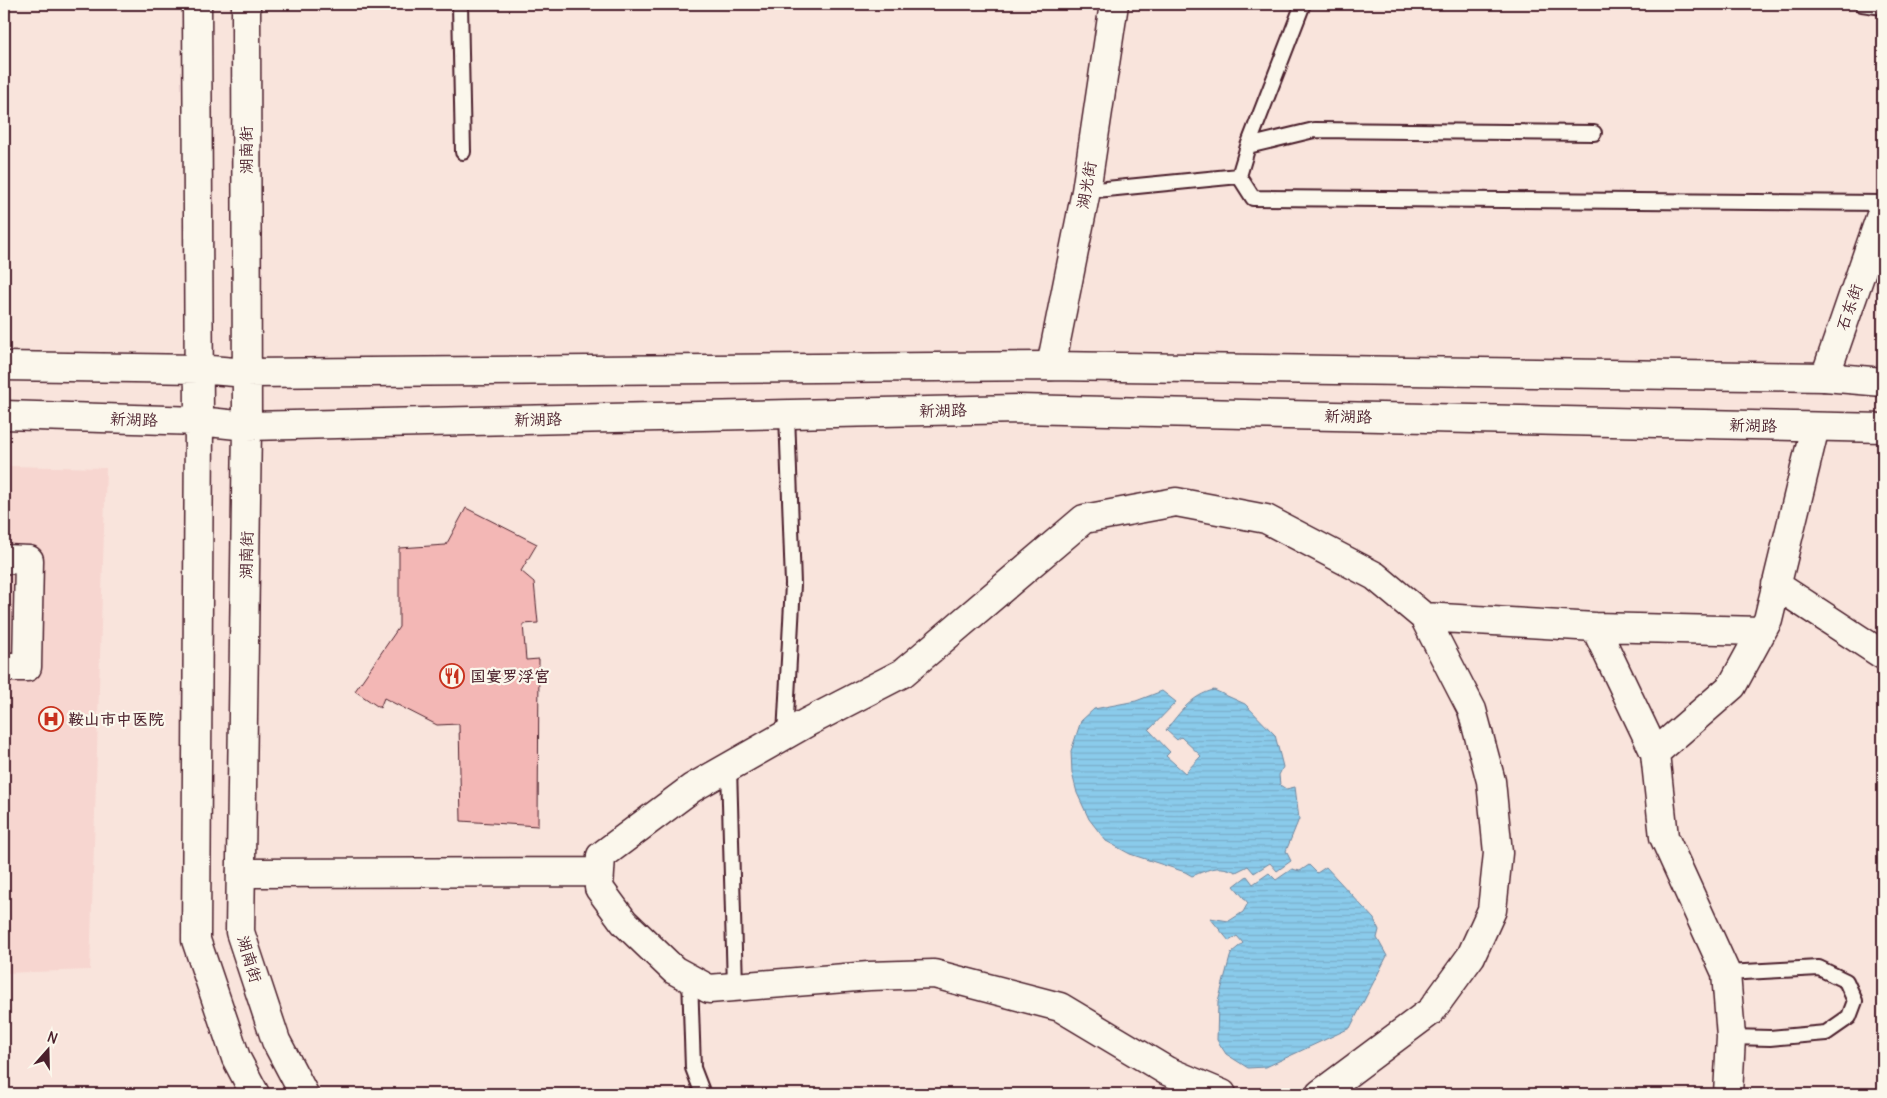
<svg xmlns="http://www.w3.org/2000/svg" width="1887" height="1098" viewBox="0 0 1887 1098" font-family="Delius,'LXGW WenKai TC',sans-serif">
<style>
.built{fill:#f7d6d0}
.water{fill:url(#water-rules);stroke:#70869e}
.building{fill:#f3b7b5;stroke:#4a1f2b}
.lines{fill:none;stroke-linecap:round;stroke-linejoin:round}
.lane-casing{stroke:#4a1f2b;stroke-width:18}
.street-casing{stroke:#4a1f2b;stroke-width:31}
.secondary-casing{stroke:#4a1f2b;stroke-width:31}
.lane{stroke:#fbf7ec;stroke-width:14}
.street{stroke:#fbf7ec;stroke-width:28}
.secondary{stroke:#fbf7ec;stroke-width:28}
.labels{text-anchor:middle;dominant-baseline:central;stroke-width:4.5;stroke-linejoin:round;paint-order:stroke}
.street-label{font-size:16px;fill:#4a1f2b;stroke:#fbf7ec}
.poi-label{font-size:16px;font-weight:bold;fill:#4a1f2b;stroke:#fbf7ec;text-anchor:start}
</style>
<defs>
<pattern id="water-rules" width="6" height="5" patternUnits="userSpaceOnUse" patternTransform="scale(1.25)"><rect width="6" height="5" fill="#8acbeb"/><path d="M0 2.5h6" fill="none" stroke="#79aeca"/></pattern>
</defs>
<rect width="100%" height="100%" fill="#f9e4dc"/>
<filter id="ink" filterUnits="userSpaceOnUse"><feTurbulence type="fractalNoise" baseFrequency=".02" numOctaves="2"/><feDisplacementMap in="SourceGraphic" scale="10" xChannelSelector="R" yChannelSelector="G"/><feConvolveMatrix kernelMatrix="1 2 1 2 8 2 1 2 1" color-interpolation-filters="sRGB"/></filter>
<g filter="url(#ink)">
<!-- built -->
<path class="built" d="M4,466L106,468L90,970L4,973Z"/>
<!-- water -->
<path class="water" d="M1214,690L1245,704L1275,735L1283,767L1279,775L1280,785L1286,789L1295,787L1299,819L1286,851L1291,861L1277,871L1270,863L1254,873L1248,866L1236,872C1218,864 1210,869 1192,876L1185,872L1130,854L1106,841L1089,819L1077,793L1072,773L1071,751L1081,721L1094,709L1136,701L1162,691L1176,702L1149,730L1170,752L1166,756L1185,773L1201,756L1181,737L1177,740L1166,730C1180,712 1192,695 1214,690Z
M1309,865L1317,873L1326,867L1374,919L1379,930L1377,938L1387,956L1350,1028L1266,1067L1248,1068L1226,1054L1217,1040L1218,1002L1230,957L1232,952L1243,943L1237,936L1229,941L1210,918L1229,921L1243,912L1248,903L1234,886L1247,876L1253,884L1269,873L1276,880L1292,869L1300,871Z"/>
<!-- building -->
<path class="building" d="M466,508L537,544L521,571L534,582L538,623L523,624L526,660L539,659L538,826L461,821L459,724L437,725L384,698L380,708L355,691L399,627V548L446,545Z"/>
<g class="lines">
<defs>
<path id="lane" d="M460,4L463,152
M1862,4L1883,7
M1248,146L1314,130L1594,133
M1239,176L1253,198L1883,203
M1086,191L1239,176L1248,146L1303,4
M785,735L793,584L787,414
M729,767L735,987
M1726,973L1819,968L1846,981L1855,1001L1849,1017L1826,1033L1770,1038L1731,1037
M690,978L693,1068L703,1094"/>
<path id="street" d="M1051,366L1086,191L1114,4
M1825,377L1883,209
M4,559L29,560L27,667H4
M1776,585L1883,655
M1424,617L1595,627L1762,631
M1595,627L1655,753L1664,837L1726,973L1731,1037L1728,1094
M1655,753L1732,686L1768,620L1815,427
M241,873L600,872
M1222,1094L1167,1071L1060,1007L934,974L869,976L709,989L674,970L624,922L599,888L601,856L692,788L808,722L903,673L1084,519L1176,502L1266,519L1375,576L1424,617L1472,710L1491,781L1498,853L1492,910L1471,956L1431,1011L1320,1094"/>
<path id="secondary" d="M197,4L199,421L196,940L236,1058L255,1094
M246,4L247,426L240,932L276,1041L304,1094
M4,366L198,369L247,373L1051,366L1825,377L1883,382
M4,415L199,421L247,426L1018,409L1883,428"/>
</defs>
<!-- lane casing -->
<use href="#lane" class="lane-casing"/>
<!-- street casing -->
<use href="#street" class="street-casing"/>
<!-- secondary casing -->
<use href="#secondary" class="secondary-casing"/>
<!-- lane -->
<use href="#lane" class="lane"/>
<!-- street -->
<use href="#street" class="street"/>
<!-- secondary -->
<use href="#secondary" class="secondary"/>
</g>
</g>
<!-- icons -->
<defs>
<symbol id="restaurant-ring" viewBox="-11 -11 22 22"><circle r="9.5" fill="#fbf7ec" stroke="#c8321e" stroke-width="1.5"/><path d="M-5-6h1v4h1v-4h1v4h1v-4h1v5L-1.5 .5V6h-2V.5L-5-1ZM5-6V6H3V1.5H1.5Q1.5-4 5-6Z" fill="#c8321e"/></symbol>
<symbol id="hospital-ring" viewBox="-11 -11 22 22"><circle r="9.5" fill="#fbf7ec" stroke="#c8321e" stroke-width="1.5"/><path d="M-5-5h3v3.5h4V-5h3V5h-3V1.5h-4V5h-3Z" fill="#c8321e"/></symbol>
</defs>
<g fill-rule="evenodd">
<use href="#restaurant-ring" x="438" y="662" width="28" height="28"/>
<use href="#hospital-ring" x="37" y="705" width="28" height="28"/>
</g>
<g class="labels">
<!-- street labels -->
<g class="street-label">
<text transform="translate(246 150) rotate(-90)">湖南街</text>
<text transform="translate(1086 185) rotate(-80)">湖光街</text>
<text transform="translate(1849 307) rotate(-71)">石东街</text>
<text transform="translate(943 410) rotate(-1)">新湖路</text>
<text transform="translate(1348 416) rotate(1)">新湖路</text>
<text transform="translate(134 419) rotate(2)">新湖路</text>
<text transform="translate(538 419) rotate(-1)">新湖路</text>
<text transform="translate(1753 425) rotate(1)">新湖路</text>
<text transform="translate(246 555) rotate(-89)">湖南街</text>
<text transform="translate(250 959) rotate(73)">湖南街</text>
</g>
<!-- poi labels -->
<g class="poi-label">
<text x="470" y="676">国宴罗浮宫</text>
<text x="68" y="719">鞍山市中医院</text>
</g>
</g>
<!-- margin -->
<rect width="1887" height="1098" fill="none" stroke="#fbf7ec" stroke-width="20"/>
<rect x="10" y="10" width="1867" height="1078" fill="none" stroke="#4a1f2b" stroke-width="2" filter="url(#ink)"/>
<!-- north arrow -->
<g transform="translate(48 1050) rotate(20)" stroke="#fbf7ec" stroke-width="4" paint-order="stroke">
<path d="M0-4L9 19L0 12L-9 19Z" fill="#4a1f2b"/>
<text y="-8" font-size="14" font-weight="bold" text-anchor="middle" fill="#4a1f2b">N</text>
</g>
</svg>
